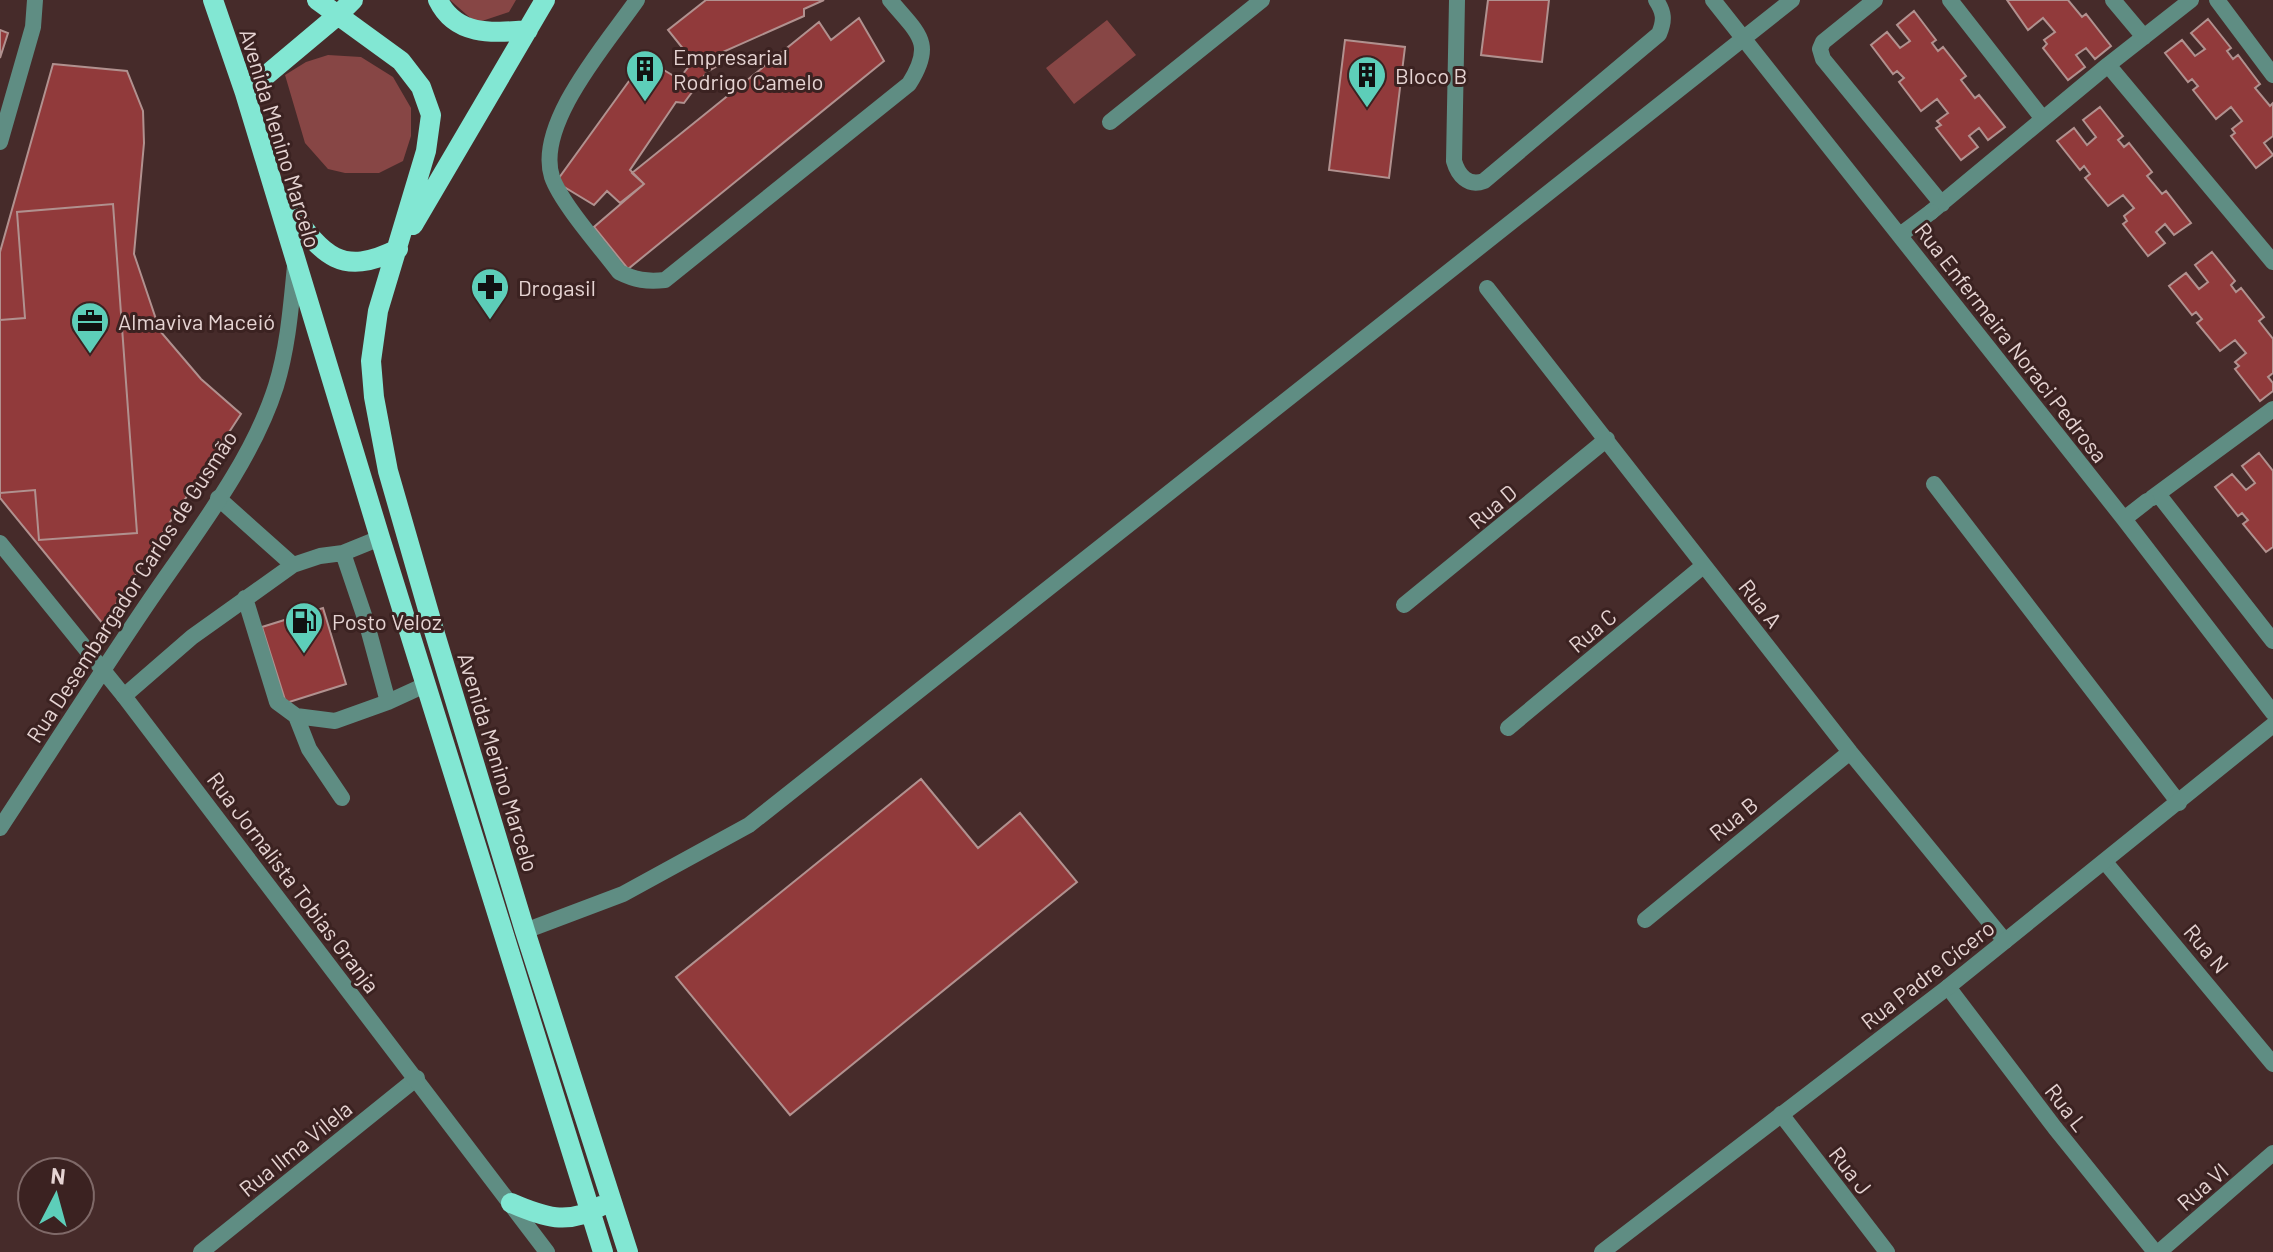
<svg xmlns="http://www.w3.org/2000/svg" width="2273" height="1252" viewBox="0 0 2273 1252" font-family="Barlow,sans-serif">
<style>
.green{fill:#874645}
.building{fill:#913a3b;stroke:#b1918f;stroke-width:2}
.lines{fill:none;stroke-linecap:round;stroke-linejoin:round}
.service{stroke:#5f8d83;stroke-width:16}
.minor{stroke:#5f8d83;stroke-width:16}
.tertiary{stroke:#5f8d83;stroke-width:16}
.primary{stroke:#82e7d3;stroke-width:20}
.labels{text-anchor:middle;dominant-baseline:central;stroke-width:6;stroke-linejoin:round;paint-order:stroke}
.poi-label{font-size:22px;fill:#e6d4d3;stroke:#3b2221;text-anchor:start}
.street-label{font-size:22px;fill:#e6d4d3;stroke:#3b2221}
</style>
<rect width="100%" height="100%" fill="#462b2a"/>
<!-- green -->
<path class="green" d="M450,0H516L509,12L476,23Z
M1107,20L1136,55L1074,104L1046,68Z
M328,55L361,57L393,77L411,108V136L403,161L379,173H345L328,169L305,143L285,75L306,62Z"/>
<!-- building -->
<path class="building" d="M706,0H824L804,9V16L716,55L719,65L707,72L684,103L676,102L630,170L644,184L620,203L607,191L594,205L556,182L645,59L679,79L693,61L668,30Z
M1488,0H1549L1542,62L1481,55Z
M2007,0H2068L2082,17L2086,14L2111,46L2095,59L2086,48L2076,55L2085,67L2068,80L2043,48L2047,44L2044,40L2055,32L2043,18L2028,30Z
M1914,11L1936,40L1932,43L1938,51L1943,47L1966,76L1961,80L1975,98L1979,95L2005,127L1988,140L1979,128L1969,136L1978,147L1961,160L1936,128L1941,125L1937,121L1948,113L1937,99L1921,111L1899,82L1904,78L1897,71L1893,74L1871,45L1887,32L1900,48L1910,41L1897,25Z
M859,18L884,61L628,269L594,227L644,184L632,173L819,22L831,40Z
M2208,19L2231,48L2227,51L2233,59L2238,55L2260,84L2255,88L2270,106L2273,103V136L2264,143L2273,155L2256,168L2231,136L2235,133L2232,129L2242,121L2231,107L2216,119L2193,90L2198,86L2192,79L2188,82L2165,53L2182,40L2195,56L2205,49L2191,33Z
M0,30L8,33L0,58Z
M1345,40L1405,47L1389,178L1329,170Z
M53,64L127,71L143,111L144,143L134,254L160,331L201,379L241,414L103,624L0,498V252Z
M2100,107L2123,136L2118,140L2124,147L2129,143L2152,172L2147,176L2162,194L2166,191L2191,223L2174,235L2165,224L2156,232L2165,243L2148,256L2123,224L2127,221L2124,216L2134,208L2123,195L2108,206L2085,178L2090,174L2084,166L2080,170L2057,141L2074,128L2087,145L2096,137L2083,120Z
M113,204L137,533L39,540L35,490L0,493V320L25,318L17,212Z
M2212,252L2235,281L2231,285L2236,292L2241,288L2264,317L2259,321L2273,339V373L2268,377L2273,383V391L2260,401L2235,369L2239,366L2235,362L2246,353L2235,340L2220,351L2197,323L2202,319L2196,312L2192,315L2169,286L2186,273L2199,289L2208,282L2195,265Z
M2259,453L2273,471V547L2266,552L2243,524L2248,520L2242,513L2238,516L2215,487L2232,474L2246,490L2255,483L2242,466Z
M323,608L346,684L286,703L262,627Z
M921,779L978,848L1020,813L1077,882L790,1115L676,977Z"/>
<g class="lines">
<!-- service -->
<path class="service" d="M637,0C608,42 535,124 552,177C561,203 601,248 619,272C635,280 647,282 665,280L909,84C936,42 917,33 890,0
M1457,0L1454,161C1458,175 1468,187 1484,181L1659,34C1665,20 1664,12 1656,0
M1875,0L1823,42L1820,49L1823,59L1942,204
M1950,0L2043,119
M2113,0L2144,37
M2217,0L2273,75
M2108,65L2273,262
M1110,122L1262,0
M1931,212L2108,65L2191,0
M2158,494L2273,641
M218,498L293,565
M2152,498L2273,409
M343,553L366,621L388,702
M245,598L277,702L296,716L335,721L388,702L425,685
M124,696L192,637L293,565L320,556L343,553L380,538
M296,716L309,749L342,798"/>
<!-- minor -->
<path class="minor" d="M1713,0L2124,519L2273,713
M1900,235L1931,212
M1487,288L1850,752L2005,941
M1934,484L2179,803
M2124,519L2147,501
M1404,605L1607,439
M1508,728L1703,566
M2105,862L2273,1064
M1645,920L1850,752
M525,931L623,894L749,825L1792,0
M1948,987L2055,1128L2155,1252
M1781,1114L1887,1252
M201,1252L417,1078
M2159,1252L2273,1153"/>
<!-- tertiary -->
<path class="tertiary" d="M0,142L33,27L35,0
M0,543L124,696L547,1252
M0,828C50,752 99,675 150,600C195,534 252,462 276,386C288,347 291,306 295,266
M1602,1252L1948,987L2273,725"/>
<!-- primary -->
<path class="primary" d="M213,0L245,93L380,538L603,1252
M317,0L401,61L421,87L431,115L426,151L378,311L371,361L374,397L388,471L435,634L525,931L628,1252
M438,0C456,37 493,33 528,30
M245,93L338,15L353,0
M283,201C319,248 335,281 398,249
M413,225L545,0
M511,1203C543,1217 568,1226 601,1206"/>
</g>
<!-- icons -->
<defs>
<symbol id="building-pin" viewBox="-11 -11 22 30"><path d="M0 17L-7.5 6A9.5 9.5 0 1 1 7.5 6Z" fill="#5dceb9" stroke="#3b2221"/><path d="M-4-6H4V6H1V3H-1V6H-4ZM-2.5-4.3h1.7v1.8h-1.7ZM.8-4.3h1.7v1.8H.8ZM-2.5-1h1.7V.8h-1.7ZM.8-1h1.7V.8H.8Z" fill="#111"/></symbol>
<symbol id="pharmacy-pin" viewBox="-11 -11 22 30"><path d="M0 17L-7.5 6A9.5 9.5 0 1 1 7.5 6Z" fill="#5dceb9" stroke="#3b2221"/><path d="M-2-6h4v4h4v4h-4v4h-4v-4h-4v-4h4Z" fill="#111"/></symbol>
<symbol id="office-pin" viewBox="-11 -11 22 30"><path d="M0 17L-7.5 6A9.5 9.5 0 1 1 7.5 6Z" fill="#5dceb9" stroke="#3b2221"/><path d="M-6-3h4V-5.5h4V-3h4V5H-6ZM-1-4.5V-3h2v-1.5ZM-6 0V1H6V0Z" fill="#111"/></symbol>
<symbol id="fuel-pin" viewBox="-11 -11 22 30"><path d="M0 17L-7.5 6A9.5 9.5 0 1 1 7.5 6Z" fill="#5dceb9" stroke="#3b2221"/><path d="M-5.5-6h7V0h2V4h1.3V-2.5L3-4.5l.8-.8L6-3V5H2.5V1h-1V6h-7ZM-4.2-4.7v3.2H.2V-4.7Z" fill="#111"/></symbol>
</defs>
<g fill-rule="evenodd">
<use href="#building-pin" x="623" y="47" width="44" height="60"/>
<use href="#building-pin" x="1345" y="53" width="44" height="60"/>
<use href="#pharmacy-pin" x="468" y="265" width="44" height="60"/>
<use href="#office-pin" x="68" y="299" width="44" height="60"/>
<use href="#fuel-pin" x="282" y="599" width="44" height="60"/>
</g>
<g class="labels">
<!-- poi labels -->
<g class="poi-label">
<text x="673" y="56">Empresarial<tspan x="673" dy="25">Rodrigo Camelo</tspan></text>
<text x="1395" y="75">Bloco B</text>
<text x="518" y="287">Drogasil</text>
<text x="118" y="321">Almaviva Maceió</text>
<text x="332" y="621">Posto Veloz</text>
</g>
<!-- street labels -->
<g class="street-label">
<text transform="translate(281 138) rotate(73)">Avenida Menino Marcelo</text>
<text transform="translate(2012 342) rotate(52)">Rua Enfermeira Noraci Pedrosa</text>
<text transform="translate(1492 506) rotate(-40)">Rua D</text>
<text transform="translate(131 586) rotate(-57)">Rua Desembargador Carlos de Gusmão</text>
<text transform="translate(1761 603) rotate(52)">Rua A</text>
<text transform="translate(1592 630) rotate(-40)">Rua C</text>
<text transform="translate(499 762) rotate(73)">Avenida Menino Marcelo</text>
<text transform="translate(1733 818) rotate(-39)">Rua B</text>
<text transform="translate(294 882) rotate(53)">Rua Jornalista Tobias Granja</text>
<text transform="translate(2207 948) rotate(50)">Rua N</text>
<text transform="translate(1927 974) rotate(-38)">Rua Padre Cícero</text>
<text transform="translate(2067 1107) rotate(52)">Rua L</text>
<text transform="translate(295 1148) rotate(-39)">Rua Ilma Vilela</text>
<text transform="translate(1851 1170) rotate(52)">Rua J</text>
<text transform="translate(2202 1186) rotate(-41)">Rua VI</text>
</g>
</g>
<!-- north arrow -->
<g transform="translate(56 1196) rotate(6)"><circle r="38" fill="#3b2221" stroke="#7f6968" stroke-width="2"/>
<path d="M0-6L14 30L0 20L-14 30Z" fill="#5dceb9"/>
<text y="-12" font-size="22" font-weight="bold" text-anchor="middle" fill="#e6d4d3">N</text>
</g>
</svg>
